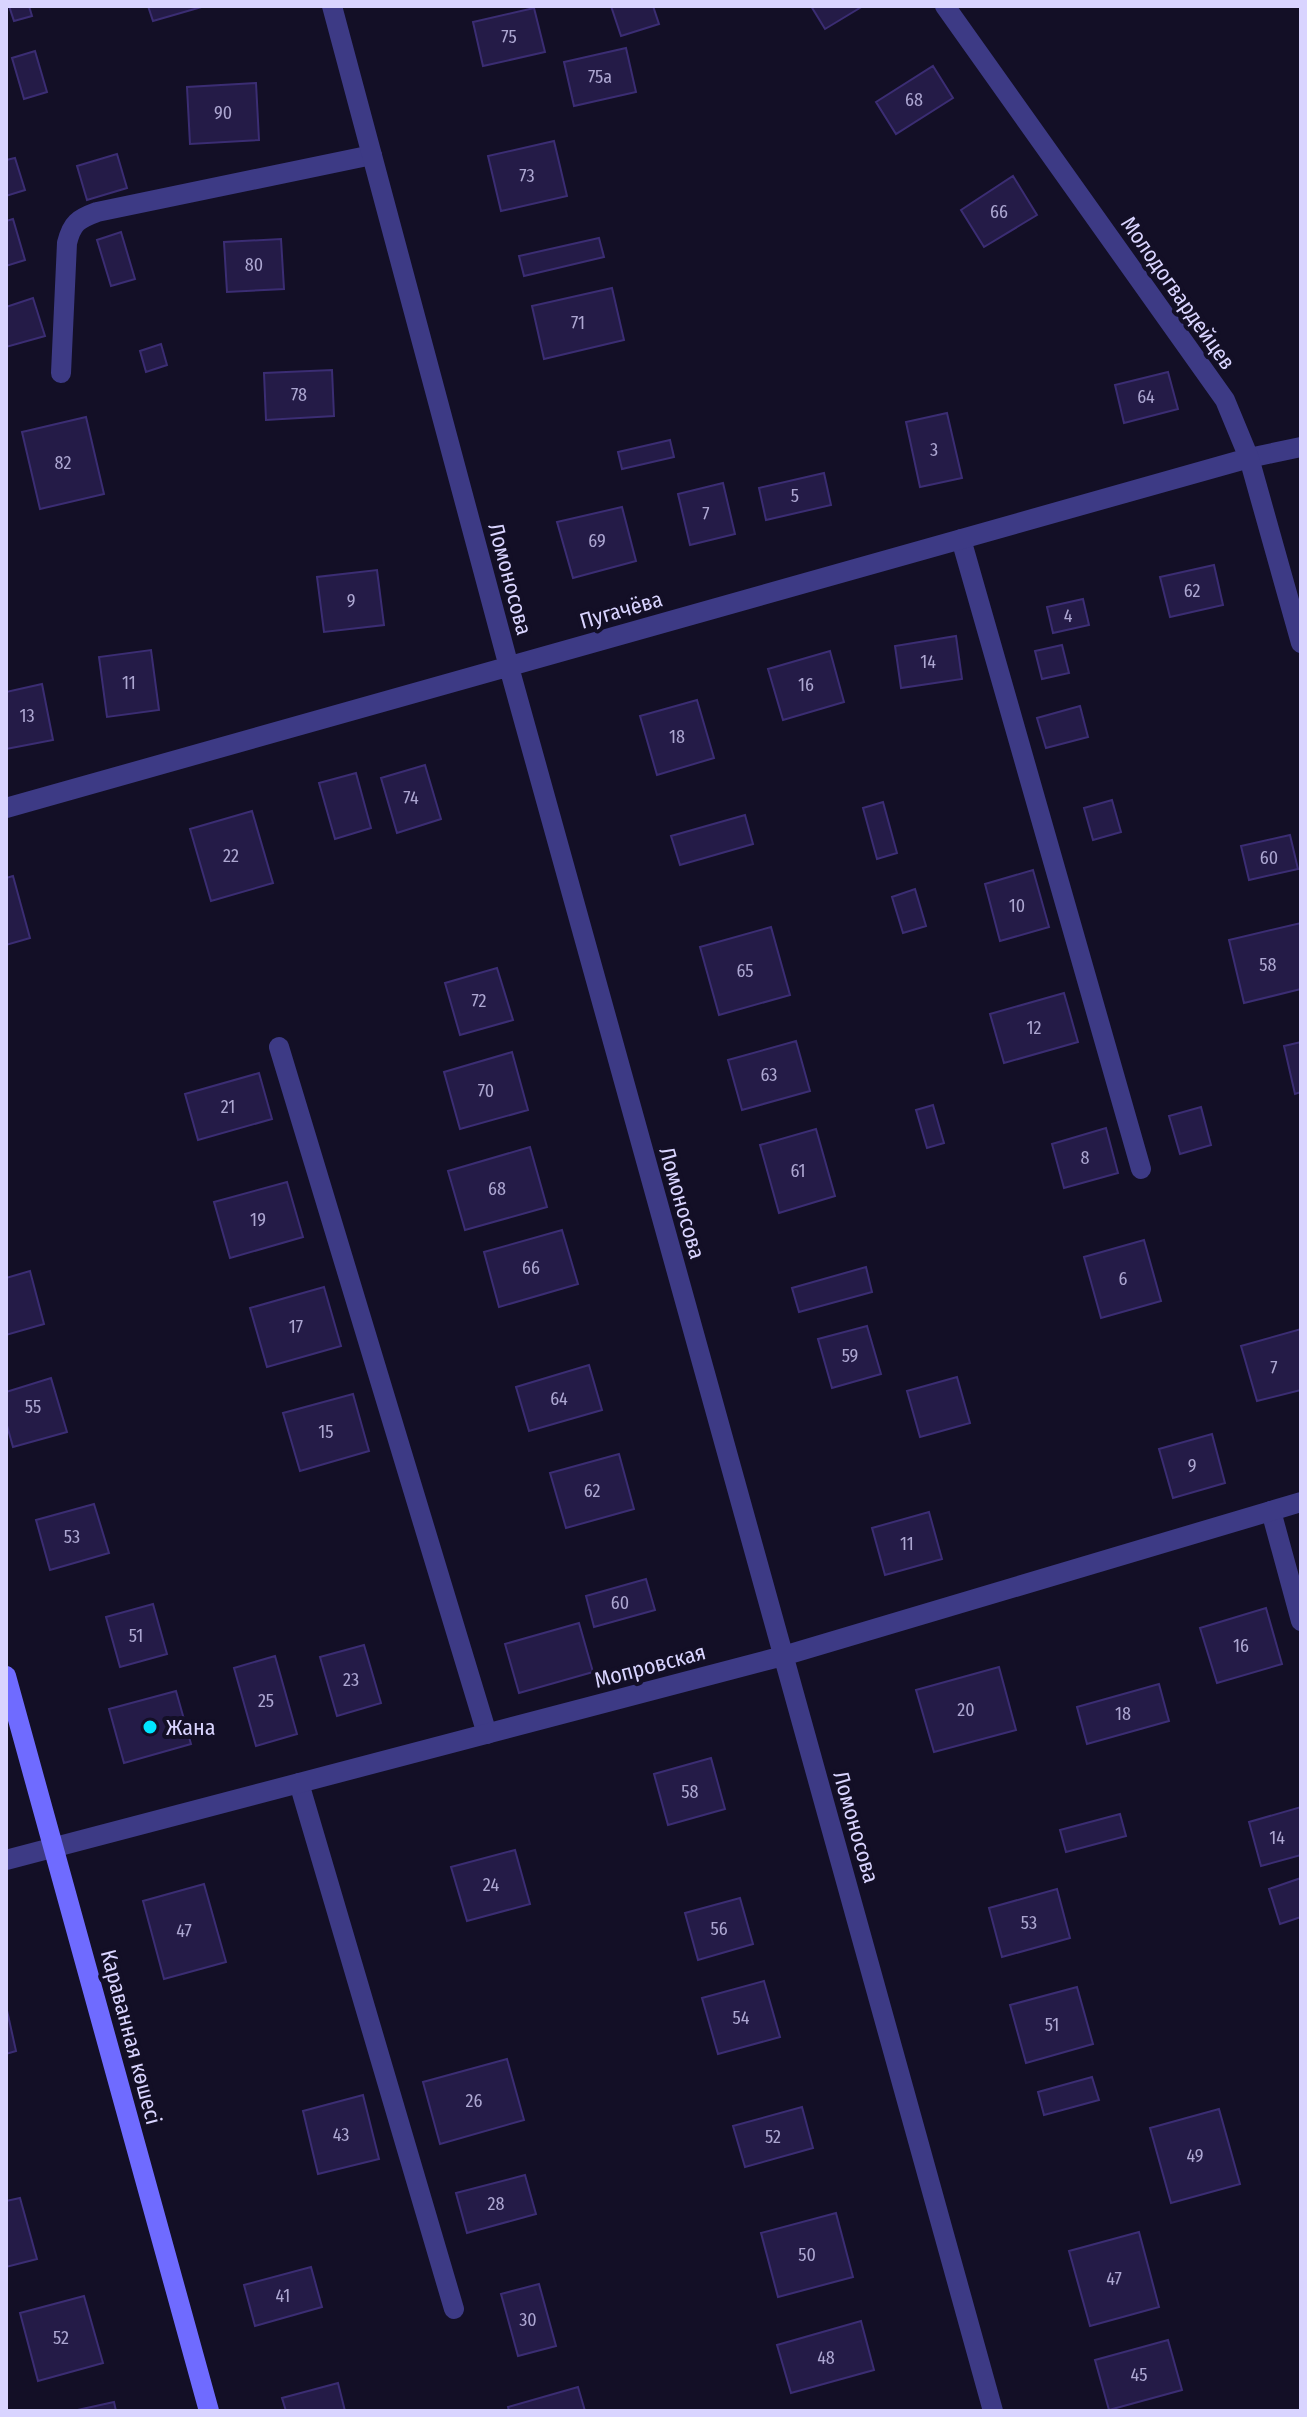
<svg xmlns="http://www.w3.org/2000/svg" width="1307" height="2417" viewBox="0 0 1307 2417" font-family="'Fira Sans Condensed',sans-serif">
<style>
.building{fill:#241b47;stroke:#3b2d73;stroke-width:2}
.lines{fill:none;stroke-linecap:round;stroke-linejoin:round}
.service{stroke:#3d3a85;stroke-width:20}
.minor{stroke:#3d3a85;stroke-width:20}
.secondary{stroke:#6f6bff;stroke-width:20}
.poi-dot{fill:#00e5ff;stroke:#130f26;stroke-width:3}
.labels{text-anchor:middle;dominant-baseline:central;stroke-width:8;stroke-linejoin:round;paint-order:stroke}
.number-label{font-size:18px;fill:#aca6d1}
.street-label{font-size:22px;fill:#d9d4ff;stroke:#130f26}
.poi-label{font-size:22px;fill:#d9d4ff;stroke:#130f26;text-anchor:start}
</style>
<rect width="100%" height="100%" fill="#130f26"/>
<!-- building -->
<path class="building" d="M9,6H29L32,16L14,21Z
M148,6H205L153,21Z
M611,6H653L659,24L621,36Z
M811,6H863L825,29Z
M534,8L545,52L483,66L473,22Z
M626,48L636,92L574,106L564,62Z
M35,51L47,92L24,99L12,58Z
M933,66L953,98L896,134L876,102Z
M256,83L259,140L190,144L187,87Z
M554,141L567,196L501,211L488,156Z
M117,154L127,188L87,200L77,166Z
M15,158L25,190L6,196V160Z
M1013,176L1037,215L984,247L961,210Z
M13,219L25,260L6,266V221Z
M121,232L135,279L111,286L97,240Z
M599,238L604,257L524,276L519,256Z
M281,239L284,289L227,292L224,242Z
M612,288L624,340L544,359L532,306Z
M33,298L45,336L6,347V307Z
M161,344L167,365L146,372L140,351Z
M332,370L334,416L266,420L264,373Z
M1168,372L1178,409L1124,423L1115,385Z
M947,413L962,478L920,487L906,422Z
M86,417L104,494L40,509L22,432Z
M670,440L674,457L622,469L618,452Z
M824,473L831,505L766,520L759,488Z
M723,483L735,534L690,545L678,494Z
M622,507L636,561L573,578L557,522Z
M1214,565L1223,605L1170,617L1160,577Z
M377,570L384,625L324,632L317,577Z
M1083,599L1089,625L1053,633L1047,607Z
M956,636L962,679L901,688L895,646Z
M1062,645L1069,673L1042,679L1035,651Z
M151,650L159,710L107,717L99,657Z
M830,651L844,702L783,720L768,669Z
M42,684L53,740L6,749V692Z
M697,700L714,758L657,775L640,716Z
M1080,706L1088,737L1046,748L1037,718Z
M425,765L441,819L397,833L381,778Z
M356,773L371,828L335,839L319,783Z
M1112,800L1121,832L1093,840L1084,808Z
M883,802L897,853L877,859L863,808Z
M252,811L273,883L211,901L190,829Z
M745,815L753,844L680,865L671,836Z
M1290,835L1298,869L1249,880L1241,846Z
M1033,870L1049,927L1000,941L985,884Z
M13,876L30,938L6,945V878Z
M915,889L926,926L903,933L892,897Z
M1301,923V989L1244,1003L1229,940Z
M771,927L790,995L719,1015L700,947Z
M497,968L513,1020L460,1035L445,983Z
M1064,993L1078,1042L1004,1063L990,1014Z
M796,1041L810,1091L742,1110L728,1060Z
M1301,1042V1092L1295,1094L1284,1046Z
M512,1052L528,1110L460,1129L444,1072Z
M259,1073L272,1119L198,1140L185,1094Z
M933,1105L944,1143L927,1148L916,1110Z
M1201,1107L1211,1145L1180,1154L1169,1116Z
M1106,1128L1118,1173L1064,1188L1052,1144Z
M816,1129L835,1196L779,1213L760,1145Z
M530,1147L547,1207L465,1230L448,1171Z
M287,1182L303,1237L230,1258L214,1202Z
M562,1230L578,1284L499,1307L484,1252Z
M1144,1240L1161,1301L1101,1318L1084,1257Z
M866,1267L872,1292L799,1312L792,1288Z
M30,1271L44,1324L6,1335V1278Z
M324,1287L341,1346L267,1367L250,1308Z
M867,1326L881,1374L832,1388L818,1339Z
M1301,1329V1390L1257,1401L1241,1346Z
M589,1365L602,1410L529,1431L516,1387Z
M957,1377L970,1423L920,1437L907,1391Z
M51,1378L67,1432L13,1447L6,1422V1392Z
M353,1394L369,1451L300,1471L283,1413Z
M1212,1434L1225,1483L1173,1498L1159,1449Z
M619,1454L634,1509L566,1528L550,1473Z
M94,1504L109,1553L50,1570L36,1520Z
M929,1512L942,1559L885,1575L872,1528Z
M646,1579L655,1610L594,1627L586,1596Z
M153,1604L167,1654L120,1667L106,1617Z
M1266,1608L1282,1664L1217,1683L1200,1628Z
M579,1623L593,1672L519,1693L505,1644Z
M364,1645L381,1703L337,1716L320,1657Z
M275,1656L297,1734L256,1746L234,1668Z
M999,1667L1016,1730L934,1752L916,1690Z
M1159,1684L1169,1721L1087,1744L1077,1707Z
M176,1691L191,1744L124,1763L109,1709Z
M711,1758L725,1809L668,1825L654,1774Z
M1301,1807V1855L1261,1866L1249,1822Z
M1120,1814L1126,1836L1066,1852L1060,1830Z
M515,1850L530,1904L467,1921L451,1867Z
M1301,1878V1917L1280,1924L1269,1889Z
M204,1884L226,1962L164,1979L143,1901Z
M1057,1889L1070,1938L1002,1957L989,1908Z
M740,1898L753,1944L698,1960L685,1913Z
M764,1981L780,2037L718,2054L702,1998Z
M1077,1987L1093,2044L1026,2063L1010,2005Z
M6,2006L16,2051L6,2054Z
M507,2059L524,2120L440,2144L423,2082Z
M1092,2077L1099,2100L1044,2115L1038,2092Z
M363,2095L379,2159L318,2174L303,2111Z
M802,2107L813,2148L745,2167L733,2126Z
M1219,2109L1240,2184L1171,2203L1150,2128Z
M525,2175L536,2214L467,2233L456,2193Z
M20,2198L37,2259L6,2267V2201Z
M836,2213L853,2277L778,2297L761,2233Z
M1139,2232L1159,2307L1090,2326L1069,2251Z
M311,2267L322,2307L255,2326L244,2285Z
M539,2284L556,2346L518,2356L501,2294Z
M84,2296L103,2363L38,2381L20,2313Z
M861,2321L874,2370L791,2393L777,2345Z
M1168,2340L1182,2390L1109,2410L1095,2360Z
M338,2383L345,2411H286L282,2398Z
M578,2387L585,2411H509L508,2407Z
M114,2402L116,2411H73Z"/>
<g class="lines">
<!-- service -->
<path class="service" d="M61,373L67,243C72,223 78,219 97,212L372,155
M1249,458L1301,447
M961,539L1141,1169
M279,1047L487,1734
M1271,1511L1301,1621
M299,1783L454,2309"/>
<!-- minor -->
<path class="minor" d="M332,6L509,667L993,2411
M945,6L1225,400L1249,458L1301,643
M6,808L1249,458
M6,1860L783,1656L1301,1502"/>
<!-- secondary -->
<path class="secondary" d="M6,1676L209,2411"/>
</g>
<!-- markers -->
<circle class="poi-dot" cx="150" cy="1727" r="8"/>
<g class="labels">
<!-- number labels -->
<g class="number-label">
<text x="509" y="37">75</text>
<text x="600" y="77">75а</text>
<text x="914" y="100">68</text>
<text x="223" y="113">90</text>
<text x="527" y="176">73</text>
<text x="999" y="212">66</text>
<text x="254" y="265">80</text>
<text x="578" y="323">71</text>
<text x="299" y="395">78</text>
<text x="1146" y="397">64</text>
<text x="934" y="450">3</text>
<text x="63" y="463">82</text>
<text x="795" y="496">5</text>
<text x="706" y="514">7</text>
<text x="597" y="541">69</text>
<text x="1192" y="591">62</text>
<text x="351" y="601">9</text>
<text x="1068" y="616">4</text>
<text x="928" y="662">14</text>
<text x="129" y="683">11</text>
<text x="806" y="685">16</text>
<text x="27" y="716">13</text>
<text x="677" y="737">18</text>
<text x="411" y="798">74</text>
<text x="231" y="856">22</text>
<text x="1269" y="858">60</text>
<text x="1017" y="906">10</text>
<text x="1268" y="965">58</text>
<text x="745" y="971">65</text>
<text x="479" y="1001">72</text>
<text x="1034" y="1028">12</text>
<text x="769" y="1075">63</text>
<text x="486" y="1091">70</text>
<text x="228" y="1107">21</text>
<text x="1085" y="1158">8</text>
<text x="798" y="1171">61</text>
<text x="497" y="1189">68</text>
<text x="258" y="1220">19</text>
<text x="531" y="1268">66</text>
<text x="1123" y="1279">6</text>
<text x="296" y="1327">17</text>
<text x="850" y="1356">59</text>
<text x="1274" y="1368">7</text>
<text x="559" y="1399">64</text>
<text x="33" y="1407">55</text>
<text x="326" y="1432">15</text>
<text x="1192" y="1466">9</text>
<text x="592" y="1491">62</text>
<text x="72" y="1537">53</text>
<text x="907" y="1544">11</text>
<text x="620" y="1603">60</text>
<text x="136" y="1636">51</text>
<text x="1241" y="1646">16</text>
<text x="351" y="1680">23</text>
<text x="266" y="1701">25</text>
<text x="966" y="1710">20</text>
<text x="1123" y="1714">18</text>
<text x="690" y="1792">58</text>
<text x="1277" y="1838">14</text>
<text x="491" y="1885">24</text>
<text x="1029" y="1923">53</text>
<text x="719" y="1929">56</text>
<text x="184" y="1931">47</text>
<text x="741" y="2018">54</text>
<text x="1052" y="2025">51</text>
<text x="474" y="2101">26</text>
<text x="341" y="2135">43</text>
<text x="773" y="2137">52</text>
<text x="1195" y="2156">49</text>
<text x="496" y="2204">28</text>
<text x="807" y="2255">50</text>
<text x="1114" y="2279">47</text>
<text x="283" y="2296">41</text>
<text x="528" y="2320">30</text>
<text x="61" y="2338">52</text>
<text x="826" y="2358">48</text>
<text x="1139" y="2375">45</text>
</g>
<!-- street labels -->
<g class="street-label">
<text transform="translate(1178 293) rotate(55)">Молодогвардейцев</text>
<text transform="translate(510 579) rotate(75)">Ломоносова</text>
<text transform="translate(621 610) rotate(-16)">Пугачёва</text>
<text transform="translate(682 1203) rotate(74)">Ломоносова</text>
<text transform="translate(650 1666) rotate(-15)">Мопровская</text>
<text transform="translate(856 1827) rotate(74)">Ломоносова</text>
<text transform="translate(131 2037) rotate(75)">Караванная көшесі</text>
</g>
<!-- poi labels -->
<g class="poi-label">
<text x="166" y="1727">Жана</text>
</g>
</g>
<!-- border -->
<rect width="1307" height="2417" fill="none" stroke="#d9d4ff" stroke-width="16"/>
</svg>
